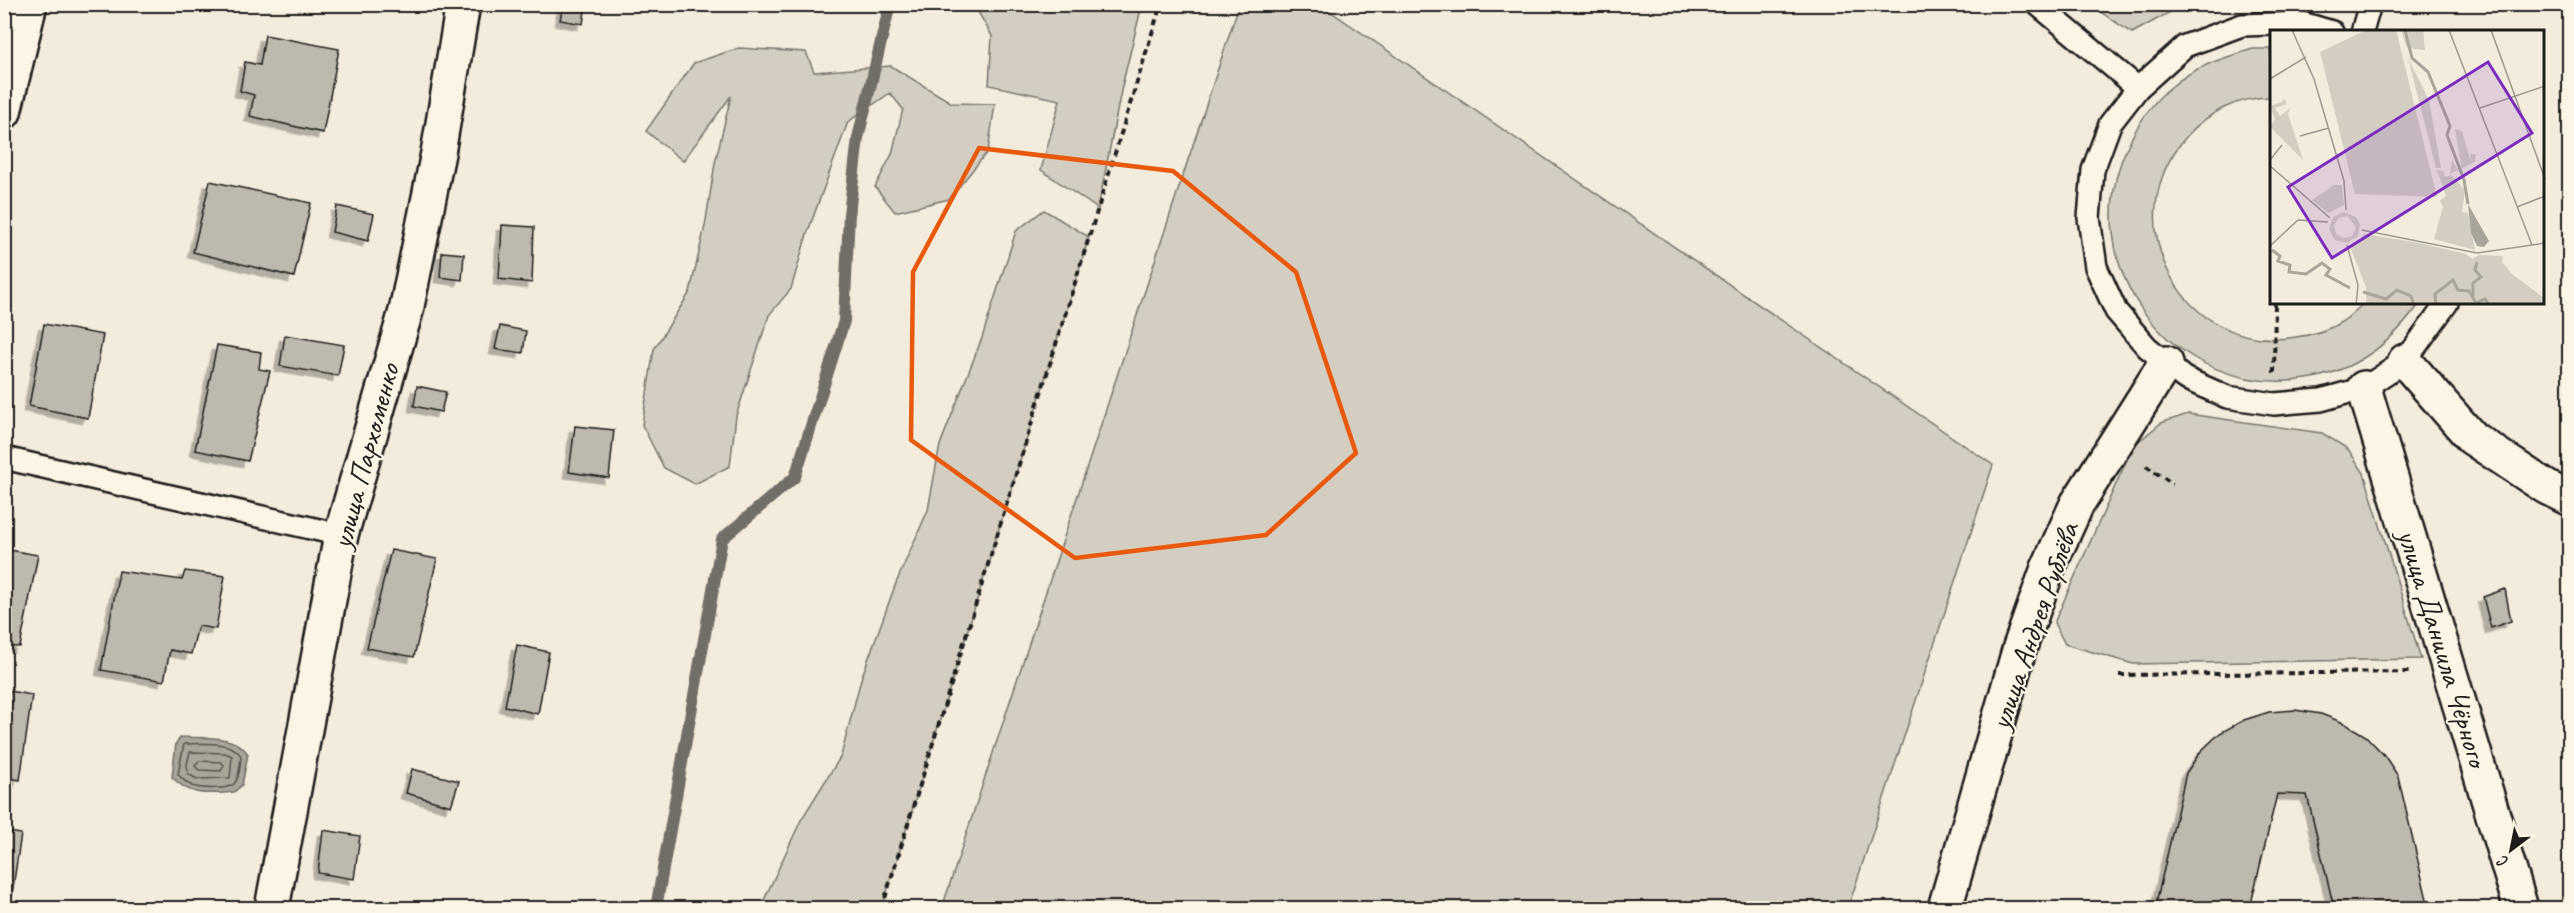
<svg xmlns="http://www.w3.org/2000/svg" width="2574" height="913" viewBox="0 0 2574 913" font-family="Caveat,sans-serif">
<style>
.green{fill:#d3cec1;stroke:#78756e;stroke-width:1.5}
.water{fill:#aaa59b;stroke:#716e68;stroke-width:1.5}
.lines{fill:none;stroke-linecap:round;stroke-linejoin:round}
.shore{stroke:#55534f;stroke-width:1.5}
.stream{stroke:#716e68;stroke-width:12}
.building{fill:#beb9ae;stroke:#1c1c1c;stroke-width:1.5;filter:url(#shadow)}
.lane-casing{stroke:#1c1c1c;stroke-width:26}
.street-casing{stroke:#1c1c1c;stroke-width:38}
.path{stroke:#1c1c1c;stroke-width:4;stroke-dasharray:6 4.5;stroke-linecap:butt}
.lane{stroke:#fcf5e5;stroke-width:21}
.street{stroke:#fcf5e5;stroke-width:33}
.marked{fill:none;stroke:#e8590c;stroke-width:4.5;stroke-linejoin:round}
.labels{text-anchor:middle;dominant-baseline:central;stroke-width:4.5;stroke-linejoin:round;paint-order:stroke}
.street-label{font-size:30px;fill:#1c1c1c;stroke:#fcf5e5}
.inset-river{fill:none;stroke:#aaa59b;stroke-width:3}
.inset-road{fill:none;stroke:#9d9990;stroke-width:1.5}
.view{fill:#7b2cbf;fill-opacity:0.15;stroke:#7b2cbf;stroke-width:3}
.inset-edge{fill:none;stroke:#1c1c1c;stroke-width:3}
</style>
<defs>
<filter id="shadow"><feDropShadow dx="-5.5" dy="5.5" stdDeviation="0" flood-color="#0004"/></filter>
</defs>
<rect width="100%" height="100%" fill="#f3ecdd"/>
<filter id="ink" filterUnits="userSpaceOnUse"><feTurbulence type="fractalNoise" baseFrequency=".0167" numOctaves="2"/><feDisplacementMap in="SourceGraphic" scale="12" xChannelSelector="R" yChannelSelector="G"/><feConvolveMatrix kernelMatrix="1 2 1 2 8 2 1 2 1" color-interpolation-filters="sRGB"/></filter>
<g filter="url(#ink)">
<!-- green -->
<path class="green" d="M974,5H1142L1122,86L1098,209L1041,170L1060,100L989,85L992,36Z
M1239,5H1321L1993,465L1848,908H942Z
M2090,5L2091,4L2183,5L2132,33Z
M739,48L806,52L814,72L891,66L952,103L995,104L988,151L949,199L895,212L875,187L892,154L903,109L890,93L848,122L807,234L791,289L769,315L736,416L730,466L695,484L664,468L642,425L654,349L690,292L705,226L715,163L731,96L683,161L646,131L694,63Z
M2253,49H2271V97C2239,97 2208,112 2187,136C2111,221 2182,356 2296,337C2312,335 2329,330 2343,321C2350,316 2357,309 2364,303H2420C2392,343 2355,371 2307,379C2172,400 2069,263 2130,141C2140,121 2153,101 2171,87C2195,66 2223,58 2253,49Z
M1044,210L1089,237L882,908H763L764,900L801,820L841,756L861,679L896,583L928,510L940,445L982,338L1016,231Z
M2188,414L2322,433L2348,449L2364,473L2421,659L2133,664L2065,644L2054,623L2133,446L2161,423Z"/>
<!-- water -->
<path class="water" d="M181,737C203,739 234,733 248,754L242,785L234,792C208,794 190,797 172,777L176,743Z"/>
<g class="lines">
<!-- shore -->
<path class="shore" d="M184,744C200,744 233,740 241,756C240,765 240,777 234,784C228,790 201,789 192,786C187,783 181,778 178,774Z
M190,752L225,753L232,756L230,778L197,779L188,774L187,764Z
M199,761L221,762L224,765L221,771L199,770L195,766Z"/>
<!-- stream -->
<path class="stream" d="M656,908L722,539L795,477L844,321L849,214L858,138L890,4"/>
</g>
<!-- building -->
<path class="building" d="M563,4H586L583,24L560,20Z
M265,35L339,49L323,133L250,116L254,95L240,91L245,62L260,65Z
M210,181L311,203L294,277L193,252Z
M337,206L374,214L368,241L332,232Z
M502,225L534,227L532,283L499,279Z
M442,252L464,254L462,280L440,277Z
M44,324L103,335L88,418L29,406Z
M500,326L526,331L523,353L495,349Z
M285,335L344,345L338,376L280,366Z
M217,345L261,352L259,369L270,371L248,461L195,450Z
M417,386L446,392L441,412L414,406Z
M575,426L614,430L609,478L569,472Z
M4,549L38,555L20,647L6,646L4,656Z
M391,550L437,559L414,657L367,648Z
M119,571L182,580L185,571L225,576L216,629L198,626L191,654L170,650L164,681L101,670Z
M2505,589L2511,621L2491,628L2483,597Z
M517,645L549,652L538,714L505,706Z
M4,690L32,695L20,780L4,777Z
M2295,710L2321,714L2344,723L2366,736L2384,755L2398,776L2429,908H2334L2307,795L2277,794L2250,908H2155L2186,773L2201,751L2220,733L2244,720L2269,712Z
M412,769L459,781L451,806L406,793Z
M323,830L360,836L354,879L318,873Z
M4,831L21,834L10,908H4Z"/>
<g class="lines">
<defs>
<path id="lane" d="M2037,4L2138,88
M2332,32L2302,23L2242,25L2185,46L2138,88L2110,124L2093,170L2089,218L2096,267L2116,311L2147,347L2184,378L2227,397L2274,404L2321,400L2364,388L2405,361L2447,303
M2362,32L2370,4
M4,458L341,535"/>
<path id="street" d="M4,112L30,4
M2405,361L2472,438L2546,487L2570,499
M2364,388L2521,908
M272,908L341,535L406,311L438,153L463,4
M1945,908L2020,647L2048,568L2077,504L2166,363"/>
</defs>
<!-- lane casing -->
<use href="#lane" class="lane-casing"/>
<!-- street casing -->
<use href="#street" class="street-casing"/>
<!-- path -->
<path class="path" d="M2274,373L2275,303
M2146,466L2173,484
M2119,675L2412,672
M882,908L1161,4"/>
<!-- lane -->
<use href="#lane" class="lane"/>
<!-- street -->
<use href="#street" class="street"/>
</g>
</g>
<!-- marked area -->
<path class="marked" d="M979,148L1173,171L1296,272L1356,453L1266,535L1075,558L911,440L913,272Z"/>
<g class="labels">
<!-- street labels -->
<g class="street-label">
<text transform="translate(365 456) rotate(-75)">улица Пархоменко</text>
<text transform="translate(2034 626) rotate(-71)">улица Андрея Рублёва</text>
<text transform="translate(2443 648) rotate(73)">улица Даниила Чёрного</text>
</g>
</g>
<!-- overview -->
<g transform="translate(2270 30)">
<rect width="274" height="274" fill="#f3ecdd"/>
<path d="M96,0H126L167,167L85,164L50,22ZM131,0H153L155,20L137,18ZM138,28L159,70L171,138H166ZM14,68L17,74L5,78L10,86L20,78L18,84L33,130L0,97L5,89L0,76L12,72ZM185,99L192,101L200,129L201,124H206L205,132L180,144L182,130L187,139L191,135ZM167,140L173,141L175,147L181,145L195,160L192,182L198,183L205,220L164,209L173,177L170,171L176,166ZM64,155H72L74,175L58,183L42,170ZM74,182L86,187L90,194L88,206L77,213L65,210L59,199L63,187ZM77,186L86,197L82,206L74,208L66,204L64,195L69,188ZM95,204L149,213L196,224L202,229L209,225L233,226L232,232L242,244L274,268V274H96V257L80,217Z" fill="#d3cec1" fill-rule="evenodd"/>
<path d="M198,174L219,211L214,217L207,216L201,203Z" fill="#aaa59b"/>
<path class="inset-river" d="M135,0L142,28L158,42L180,96L177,105L194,150L198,174M2,220L10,226L8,231L20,235L19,242L36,244L52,233L60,239L56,245L80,258M93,262L116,269L127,260L141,266L144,275M203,266V253L211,247L205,240L207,232M166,275L165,264L183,250L188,260L199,261L206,273L215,269L219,275"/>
<path class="inset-road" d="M22,0L44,49L74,151L76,180M179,0L262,215L275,213M221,0L275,149M0,49L36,27M210,78L275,56M30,106L59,98M0,130L12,115M0,136L60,188M247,177L275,166M92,200L207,223L262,215M77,215L88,255L86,275M0,216L28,190L58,192"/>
<path class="view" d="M218,32L262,103L62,228L18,157Z"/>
<rect width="274" height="274" class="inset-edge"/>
</g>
<!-- margin -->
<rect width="2574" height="913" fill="none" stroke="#fcf5e5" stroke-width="24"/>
<rect x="12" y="12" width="2550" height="889" fill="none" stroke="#1c1c1c" stroke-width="2" filter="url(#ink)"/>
<!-- north arrow -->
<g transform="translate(2511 850) rotate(212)" stroke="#fcf5e5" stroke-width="4.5" paint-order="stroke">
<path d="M0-4.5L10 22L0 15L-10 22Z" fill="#1c1c1c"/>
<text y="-9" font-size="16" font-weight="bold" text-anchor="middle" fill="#1c1c1c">С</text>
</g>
</svg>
